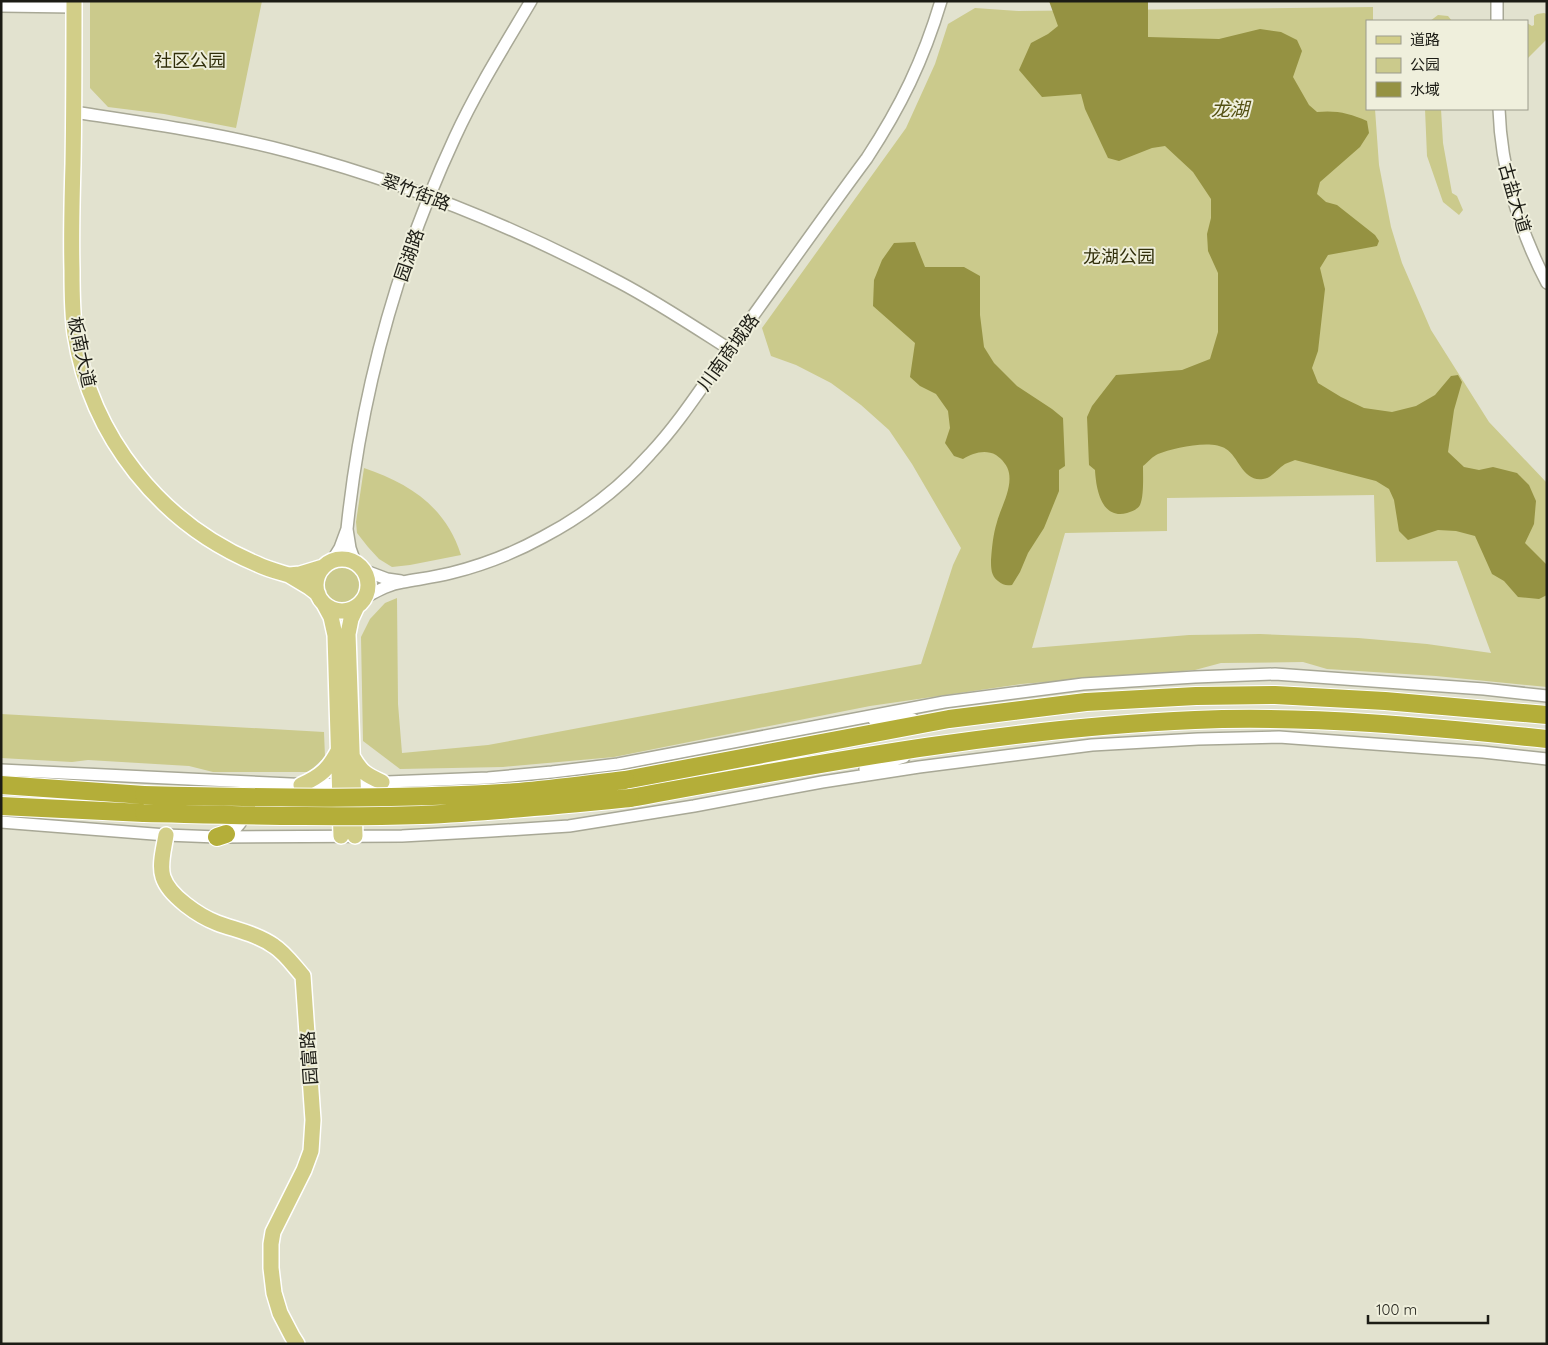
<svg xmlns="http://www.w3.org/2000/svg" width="1548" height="1345" viewBox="0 0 1548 1345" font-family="Quicksand,'Noto Sans SC',sans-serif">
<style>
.green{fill:#cbca8c;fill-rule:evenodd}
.water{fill:#959242}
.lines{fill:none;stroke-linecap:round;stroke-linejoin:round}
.minor-casing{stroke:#a8a896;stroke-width:14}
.major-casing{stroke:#fff;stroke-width:18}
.highway-casing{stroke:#fff;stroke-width:20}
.minor{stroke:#fff;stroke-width:11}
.major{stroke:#d2ce88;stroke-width:15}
.highway{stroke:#b4ae39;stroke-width:18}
.highway-bridge-casing{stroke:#fff;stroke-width:20;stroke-linecap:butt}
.highway-bridge{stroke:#b4ae39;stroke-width:18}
.labels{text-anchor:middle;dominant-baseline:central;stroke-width:4;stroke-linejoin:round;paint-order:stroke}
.park-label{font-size:18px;fill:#312f0b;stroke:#efefdc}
.street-label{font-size:18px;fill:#1c1c15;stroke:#efefdc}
.water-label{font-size:19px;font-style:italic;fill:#535013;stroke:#efefdc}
</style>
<rect width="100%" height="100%" fill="#e2e2cf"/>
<!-- green -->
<path class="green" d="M90,1H262L236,128L164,114L108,107L90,88Z
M1373,7V21H1367V109H1375L1379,165L1391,227L1402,263L1431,330L1489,422L1547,483V687L1436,676L1327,669L1303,662L1221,663L1195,670L1021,684L870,706L614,757L503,767L400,769L363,741L361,637L370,619L385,603L397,598L398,704L402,753L488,745L921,664L953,565L961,548L912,464L889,430L861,405L831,383L796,365L771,356L762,328L906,128L935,64L948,24L975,8L1018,11ZM1374,495L1376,562L1457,561L1491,653L1427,644L1358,638L1260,634L1189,635L1032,648L1065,533L1167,531V498Z
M1544,13L1547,14V39L1527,59V23L1532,26L1534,25V16L1537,14Z
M1438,15L1448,16L1452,21H1430Z
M1425,109H1441L1443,143L1452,193L1457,196L1463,210L1459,215L1443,202L1427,156Z
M364,468C409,483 446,507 461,555L410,565L392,567L379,559L368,547L357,533L356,522Z
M324 585a18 18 0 1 1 36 0a18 18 0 1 1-36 0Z
M1,714L324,732L325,757L309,772H213L189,766L88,760L72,762L1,758Z"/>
<!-- water -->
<path class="water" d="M1049,1H1148V37L1219,39L1260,29L1281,32L1297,40L1302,51L1293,77L1309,105L1317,112C1335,110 1350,113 1367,121L1369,133L1360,147L1320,182L1317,194L1326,202L1337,205L1375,235L1379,241L1377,246L1328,255L1320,268L1325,289L1318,351L1312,368L1318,383L1341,397L1364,408L1392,412L1416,406L1435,395L1451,376L1458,375L1462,382L1454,410L1448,452L1464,467L1479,470L1493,467L1517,473L1529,485L1536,501L1534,524L1525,543L1547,565V595L1539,599L1518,597L1504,581L1492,574L1475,536L1456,531L1438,530L1408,540L1399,531L1394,500L1389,489L1376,481L1295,460C1292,461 1288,463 1285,464C1277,469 1272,478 1263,479C1243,482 1239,457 1226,449C1212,439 1173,448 1158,454C1153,456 1148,462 1143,466C1143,477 1144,496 1140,505C1137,510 1132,511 1127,513C1101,520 1096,488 1095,470L1089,465L1087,417L1092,406L1116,375L1182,370L1210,359L1218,332V273L1208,251L1207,234L1211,218V199L1193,172L1165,146L1152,148L1119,161L1108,158L1085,109L1081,94L1042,97L1019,70L1031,43L1048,34L1058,26Z
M915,242L925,267H964L980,276V315L984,347L994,363L1017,386L1052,409L1063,418L1065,466L1059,470V491L1044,528L1028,553L1020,572L1012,585C1006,586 1003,585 998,581C991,576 991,568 991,560C992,547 993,535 997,522C1001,507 1012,489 1009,473C1008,466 1002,459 996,455C985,449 973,453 963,459L954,456L945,443L950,428L948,411L936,394L920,386L910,377L915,343L873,306L874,280L882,260L894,243Z"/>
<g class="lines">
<defs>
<path id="minor" d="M1497,1V21
M1,6L74,7
M1499,109C1501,169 1519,230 1547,283
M74,112C146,123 219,133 290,152C404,182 515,227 619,282C657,302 693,326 729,349
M347,529C361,394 398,260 455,137C476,91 505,45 531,1
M332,561L340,548L347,529L350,548L355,562
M363,570L387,579L401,581
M364,598C377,591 389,584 403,582C419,579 435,577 451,573C483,565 514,553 543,537C583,516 620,488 650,454C681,421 705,382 732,345C777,283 821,220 867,158C901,106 923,61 941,1
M874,720L913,719
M865,769L904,757
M1,770L311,785L488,778L552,772L618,764L944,702L1083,684L1195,677L1275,674L1484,689L1547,696
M1,822L166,835L217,837L402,836L491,831L569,826L694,806L822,782L919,767L1092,745L1198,739L1279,737L1483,752L1547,759
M226,834C237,829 244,822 245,809"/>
<path id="major" d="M74,1C74,56 74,110 73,164C72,199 71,235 72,270C72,291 72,313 75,334C91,437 161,524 257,564C267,569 279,572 289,575
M316 585a26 26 0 1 1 52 0a26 26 0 1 1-52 0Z
M318,594L309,587L289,575L300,574L323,567
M324,604L331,617L335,635L341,836
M352,756C361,772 366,775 382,782
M301,785C321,776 329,769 339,749
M166,835C164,848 159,865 163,877C169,896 199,916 217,923C236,930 257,934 274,946C285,953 294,966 303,976L313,1120L311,1151L304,1170L273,1232L271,1244V1268L274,1293L280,1313L292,1336L297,1344
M355,836L348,634L351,619L357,606"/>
<path id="highway" d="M625,780L949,719L1086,702L1196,696L1275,695L1385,701L1547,715
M1,785L144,795
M630,798C817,764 1004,728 1195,720C1311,715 1431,727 1547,739
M1,806L144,813
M217,837L226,834"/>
</defs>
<!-- minor casing -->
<use href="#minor" class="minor-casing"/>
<!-- major casing -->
<use href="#major" class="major-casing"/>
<!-- highway casing -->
<use href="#highway" class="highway-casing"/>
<!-- minor -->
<use href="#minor" class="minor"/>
<!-- major -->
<use href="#major" class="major"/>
<!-- highway -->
<use href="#highway" class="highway"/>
<defs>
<path id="highway-bridge" d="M144,795C269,798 394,800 519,792C555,789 590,784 625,780
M144,813C237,815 329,818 422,815C491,812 560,805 630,798"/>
</defs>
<!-- highway-bridge casing -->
<use href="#highway-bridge" class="highway-bridge-casing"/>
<!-- highway-bridge -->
<use href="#highway-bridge" class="highway-bridge"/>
</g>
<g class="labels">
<!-- park labels -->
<g class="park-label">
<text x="190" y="60">社区公园</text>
<text x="1119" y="256">龙湖公园</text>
</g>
<!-- street labels -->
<g class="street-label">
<text transform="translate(416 192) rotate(21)">翠竹街路</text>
<text transform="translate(1515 198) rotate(74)">古盐大道</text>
<text transform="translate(409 255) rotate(-71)">园湖路</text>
<text transform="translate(82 352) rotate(78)">板南大道</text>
<text transform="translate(728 352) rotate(-54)">川南商城路</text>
<text transform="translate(309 1058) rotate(-94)">园富路</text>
</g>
<!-- water labels -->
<g class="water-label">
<text x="1230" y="109">龙湖</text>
</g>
</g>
<!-- border -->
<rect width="1548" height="1345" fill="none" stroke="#1c1c15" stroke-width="5"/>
<!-- legend -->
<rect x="1366" y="20" width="162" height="90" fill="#efefdc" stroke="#9b9b8c"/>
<rect x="1376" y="36" width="25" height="8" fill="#d2ce88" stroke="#9b9b8c"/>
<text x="1410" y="45" font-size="15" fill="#1c1c15">道路</text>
<rect x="1376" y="58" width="25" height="15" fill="#cbca8c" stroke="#9b9b8c"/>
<text x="1410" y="70" font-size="15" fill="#1c1c15">公园</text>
<rect x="1376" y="82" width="25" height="15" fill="#959242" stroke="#9b9b8c"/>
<text x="1410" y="95" font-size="15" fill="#1c1c15">水域</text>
<!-- scale -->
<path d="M1368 1315v8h120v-8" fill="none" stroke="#1c1c15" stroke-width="2.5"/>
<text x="1376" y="1315" font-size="15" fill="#1c1c15" stroke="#efefdc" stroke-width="4" paint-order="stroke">100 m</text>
</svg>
